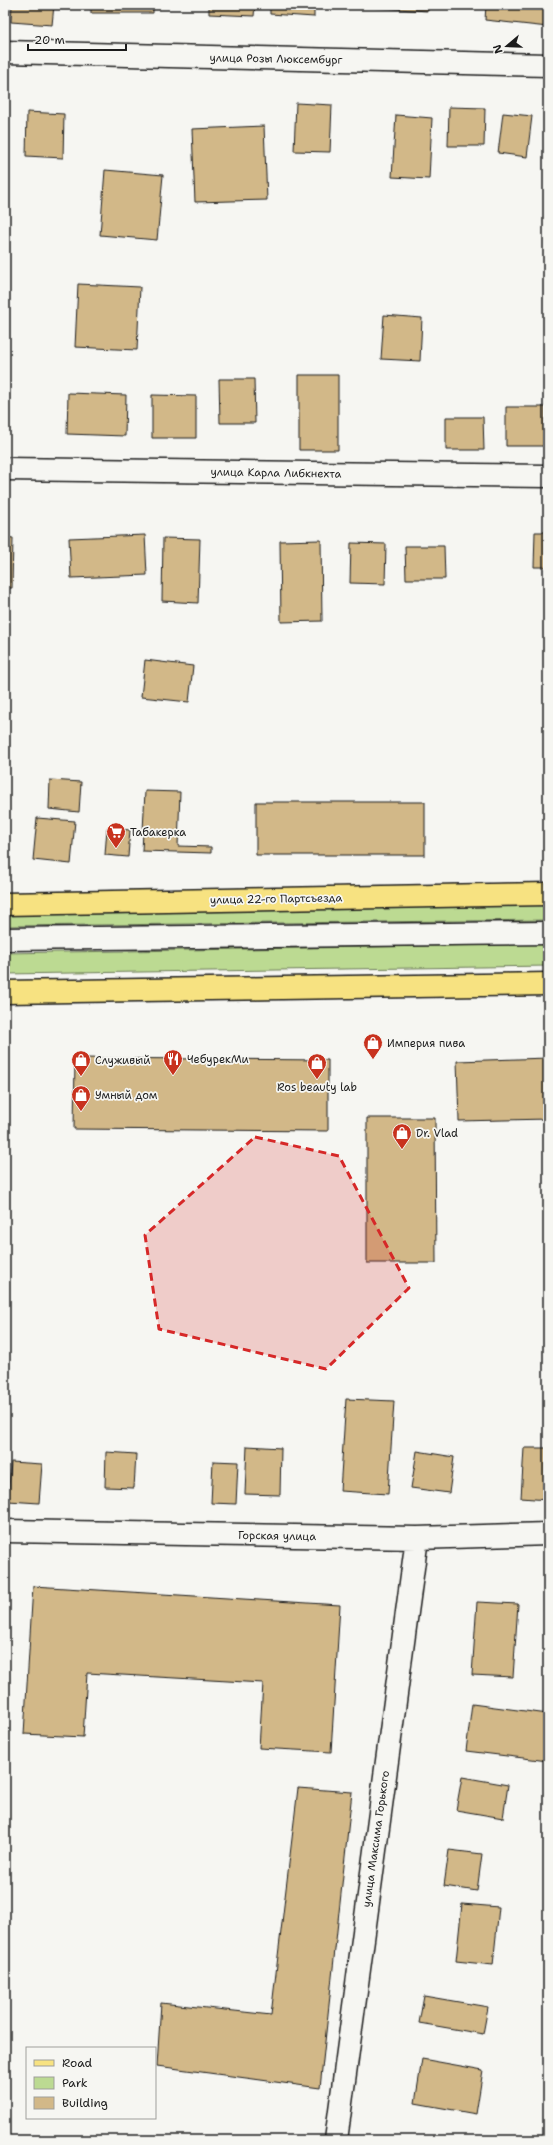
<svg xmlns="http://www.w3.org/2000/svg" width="553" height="2145" viewBox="0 0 553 2145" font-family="'Shantell Sans',sans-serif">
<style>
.green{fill:#bcda92;stroke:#6c7b57}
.building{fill:#d2b888;stroke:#1c1c1c}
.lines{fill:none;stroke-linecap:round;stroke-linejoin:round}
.minor-casing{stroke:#1c1c1c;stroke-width:25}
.major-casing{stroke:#1c1c1c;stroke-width:25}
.minor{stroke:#f6f6f2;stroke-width:22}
.major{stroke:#f7e281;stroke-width:22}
.marked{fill:#d62828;fill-opacity:0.2;stroke:#d62828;stroke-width:3;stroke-dasharray:8 5;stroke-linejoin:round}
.labels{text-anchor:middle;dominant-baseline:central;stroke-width:3.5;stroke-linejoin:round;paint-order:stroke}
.street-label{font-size:11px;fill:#1c1c1c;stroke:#f6f6f2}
.poi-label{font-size:11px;fill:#1c1c1c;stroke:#f6f6f2;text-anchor:start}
</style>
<rect width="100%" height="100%" fill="#f6f6f2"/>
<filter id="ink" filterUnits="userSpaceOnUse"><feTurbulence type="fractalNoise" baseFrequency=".025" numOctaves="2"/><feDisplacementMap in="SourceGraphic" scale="8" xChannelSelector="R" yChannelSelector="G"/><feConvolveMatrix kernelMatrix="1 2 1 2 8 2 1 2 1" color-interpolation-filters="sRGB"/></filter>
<g filter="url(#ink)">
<!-- green -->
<path class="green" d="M548,902V920L5,926V911Z
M548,944V966L5,974V953Z"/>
<!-- building -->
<path class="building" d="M12,5H54L52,25L11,22Z
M91,5H153V13H91Z
M209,5H255L254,16L209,14Z
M270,5H314V17L270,14Z
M367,5H428V11L367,7Z
M486,5H548V27L485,20Z
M296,103L332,105L330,152L294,151Z
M449,107L485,108L484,146H448Z
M27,112L64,114L63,158L26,156Z
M503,113L532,116L527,157L498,153Z
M396,115L432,118L429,179L392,177Z
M264,126L267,200L195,202L192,129Z
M105,170L163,175L157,240L100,235Z
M78,284L140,287L137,350L75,347Z
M384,315L422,318L420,361L381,359Z
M299,375H338V450H299Z
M219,379H254L255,423H220Z
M68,393L126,395L125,436L67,434Z
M152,395L196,396V438H152Z
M506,407H545V446H506Z
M446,417H483L484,450H446Z
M535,532H548V567H534Z
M145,535L147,575L71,578L69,538Z
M5,537L13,538L12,588H5Z
M163,538L200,539L198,603L162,601Z
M321,540L322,621L281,622L280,541Z
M351,543L386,544L385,584L350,583Z
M405,546H444L445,579H406Z
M145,660L193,666L189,702L141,697Z
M50,780L81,782L79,812L49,809Z
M145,791L180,792L178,846L211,847V853L142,851Z
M256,802H425V855H256Z
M37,818L75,821L71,864L33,860Z
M107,828L130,830L128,857L105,855Z
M75,1058L328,1060V1131L74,1129Z
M548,1058V1119L459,1121L457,1061Z
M367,1118H435L436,1263H367Z
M346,1399L394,1401L388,1494L340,1491Z
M247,1446L281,1448L280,1495L245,1494Z
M524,1448H548V1500L521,1498Z
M417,1451L454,1457L449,1493L411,1488Z
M106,1452L136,1454L134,1488L105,1487Z
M213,1461L238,1462L236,1504L211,1503Z
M11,1462L42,1464L39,1503L8,1501Z
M33,1586L340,1605L331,1752L259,1748L263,1683L87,1673L83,1737L24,1734Z
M477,1602L518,1604L513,1677L472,1675Z
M472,1704L548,1714V1761L466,1751Z
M462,1777L508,1785L503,1818L456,1810Z
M298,1788L352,1792L320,2088L157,2066L161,2003L271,2015Z
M449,1850L482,1854L477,1891L444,1886Z
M462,1904L499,1907L493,1965L456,1961Z
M424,1996L488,2007L483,2034L419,2023Z
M422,2059L483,2070L476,2114L415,2103Z"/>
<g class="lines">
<defs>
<path id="minor" d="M5,52L548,65
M5,469L548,476
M5,939L548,933
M5,1531L417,1538L548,1534
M336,2140L417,1538"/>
<path id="major" d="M5,904L548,894
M5,992L548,984"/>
</defs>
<!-- minor casing -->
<use href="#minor" class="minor-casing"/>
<!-- major casing -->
<use href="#major" class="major-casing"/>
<!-- minor -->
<use href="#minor" class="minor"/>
<!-- major -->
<use href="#major" class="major"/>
</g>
</g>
<!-- marked area -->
<path class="marked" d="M255,1137L339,1156L409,1288L326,1369L159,1329L145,1235Z"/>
<!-- icons -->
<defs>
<symbol id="supermarket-pin" viewBox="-11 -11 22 30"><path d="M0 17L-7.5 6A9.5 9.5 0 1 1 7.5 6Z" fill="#c8321e" stroke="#f6f6f2"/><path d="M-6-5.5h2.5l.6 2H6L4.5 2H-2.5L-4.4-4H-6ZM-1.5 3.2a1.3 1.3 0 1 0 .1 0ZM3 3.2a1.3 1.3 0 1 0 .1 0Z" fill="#fff"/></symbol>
<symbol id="shop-pin" viewBox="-11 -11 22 30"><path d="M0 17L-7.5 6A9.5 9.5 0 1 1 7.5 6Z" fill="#c8321e" stroke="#f6f6f2"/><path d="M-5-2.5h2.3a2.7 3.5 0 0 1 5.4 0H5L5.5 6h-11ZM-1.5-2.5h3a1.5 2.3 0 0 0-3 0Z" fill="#fff"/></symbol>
<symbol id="restaurant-pin" viewBox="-11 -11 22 30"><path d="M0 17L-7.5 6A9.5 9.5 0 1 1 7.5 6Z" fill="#c8321e" stroke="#f6f6f2"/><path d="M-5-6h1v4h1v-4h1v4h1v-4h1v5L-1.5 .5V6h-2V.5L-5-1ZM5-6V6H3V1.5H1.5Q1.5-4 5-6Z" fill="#fff"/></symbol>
</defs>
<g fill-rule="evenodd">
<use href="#supermarket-pin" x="105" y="821" width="22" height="30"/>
<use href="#shop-pin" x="362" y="1032" width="22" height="30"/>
<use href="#restaurant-pin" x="162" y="1048" width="22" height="30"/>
<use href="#shop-pin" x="70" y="1049" width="22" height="30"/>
<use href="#shop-pin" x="306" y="1052" width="22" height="30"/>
<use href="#shop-pin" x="70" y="1084" width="22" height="30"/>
<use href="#shop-pin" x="391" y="1122" width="22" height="30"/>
</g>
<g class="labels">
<!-- street labels -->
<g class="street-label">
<text transform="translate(276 59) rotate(1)">улица Розы Люксембург</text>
<text transform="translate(276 473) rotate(1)">улица Карла Либкнехта</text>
<text transform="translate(276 899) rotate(-1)">улица 22-го Партсъезда</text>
<text transform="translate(277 1536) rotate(1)">Горская улица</text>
<text transform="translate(376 1839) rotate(-82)">улица Максима Горького</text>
</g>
<!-- poi labels -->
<g class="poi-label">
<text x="130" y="832">Табакерка</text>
<text x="387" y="1043">Империя пива</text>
<text x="187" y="1059">ЧебурекМи</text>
<text x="95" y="1060">Служивый</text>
<text x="317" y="1087" text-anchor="middle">Ros beauty lab</text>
<text x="95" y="1095">Умный дом</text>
<text x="416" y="1133">Dr. Vlad</text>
</g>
</g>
<!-- margin -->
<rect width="553" height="2145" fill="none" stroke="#f6f6f2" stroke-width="20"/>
<rect x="10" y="10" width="533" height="2125" fill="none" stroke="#1c1c1c" stroke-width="1.5" filter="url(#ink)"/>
<!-- legend -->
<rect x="26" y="2047" width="130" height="72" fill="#f6f6f2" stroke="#9f9f9c"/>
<rect x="34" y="2060" width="20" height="6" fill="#f7e281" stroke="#9f9f9c"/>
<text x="62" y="2067" font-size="12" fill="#1c1c1c">Road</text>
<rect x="34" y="2077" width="20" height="12" fill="#bcda92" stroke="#9f9f9c"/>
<text x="62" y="2087" font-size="12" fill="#1c1c1c">Park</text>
<rect x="34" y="2097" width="20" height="12" fill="#d2b888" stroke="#9f9f9c"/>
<text x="62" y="2107" font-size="12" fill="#1c1c1c">Building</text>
<!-- north arrow -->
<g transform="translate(507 46) rotate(251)" stroke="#f6f6f2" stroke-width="3" paint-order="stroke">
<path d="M0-3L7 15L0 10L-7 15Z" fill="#1c1c1c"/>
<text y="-6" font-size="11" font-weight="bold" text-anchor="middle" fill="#1c1c1c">N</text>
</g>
<!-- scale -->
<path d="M28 44v6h98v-6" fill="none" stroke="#1c1c1c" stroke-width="2"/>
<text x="34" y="44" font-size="12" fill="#1c1c1c" stroke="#f6f6f2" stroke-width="3" paint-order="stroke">20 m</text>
</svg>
